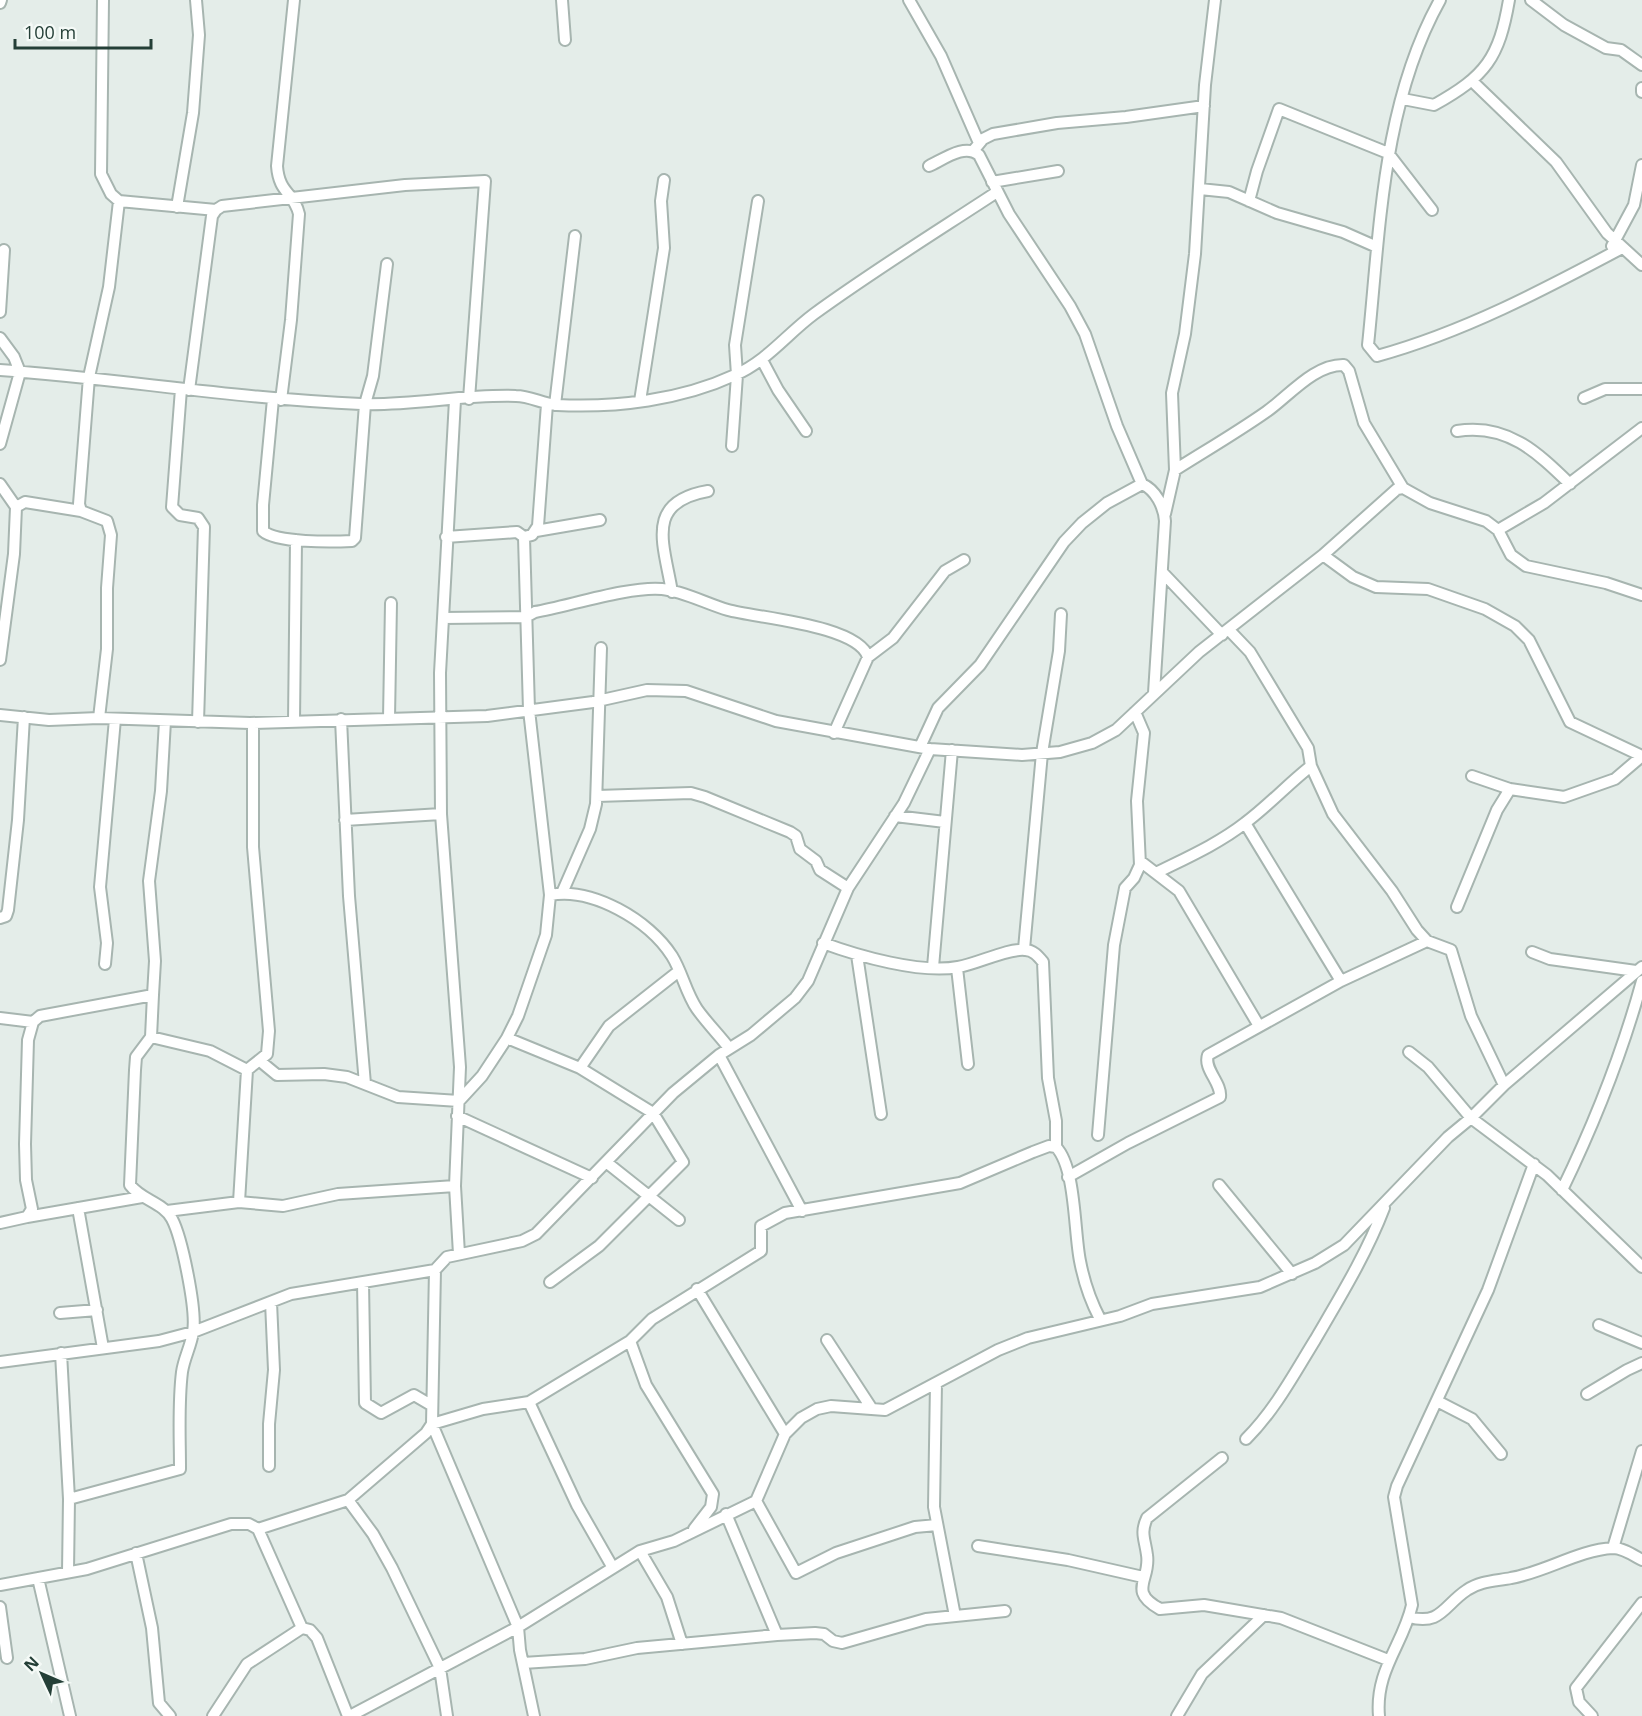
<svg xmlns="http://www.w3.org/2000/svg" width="1642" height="1716" viewBox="0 0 1642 1716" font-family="'Open Sans',sans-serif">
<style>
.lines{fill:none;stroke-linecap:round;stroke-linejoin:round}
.minor-casing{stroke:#a7b5b0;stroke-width:14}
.minor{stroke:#fff;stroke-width:10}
</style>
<rect width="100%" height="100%" fill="#e4ede9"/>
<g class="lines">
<defs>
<path id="minor" d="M103,0L101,174L111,194L119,201L216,210L222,206L405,185L485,181L469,399
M562,0L565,40
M909,0L941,56L979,143
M1440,0C1382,104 1380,230 1368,345L1377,356C1464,332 1543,290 1622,248
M1531,0L1564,25L1606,48L1621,50L1642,65
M0,3L1,0
M1472,81L1556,162L1607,233L1642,265
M1642,88V92
M1403,99L1434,105C1486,76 1499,58 1509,0
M973,151L983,139L993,134L1057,123L1126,117L1204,106
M929,166C944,159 965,143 979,155L1009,214L1070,306L1085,334L1117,426L1142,484
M992,182L1058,171
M1200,189L1229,192L1277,213L1343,232L1377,247
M1249,201L1257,171L1279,109L1388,153L1432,210
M177,207L193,113L199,35L196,0
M1612,246L1634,205L1642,165
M0,312L4,250
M0,338L14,357L20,372L0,444
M762,360L778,390L806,431
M0,370C121,379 240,399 361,404C413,406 464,394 516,396C530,396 543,404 557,405C616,408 681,400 735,375C767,361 787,334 814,314C873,271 936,232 997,192
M181,389L172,507L180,515L198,518L204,527L198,722
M189,390L212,216L216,210
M1584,398L1605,389H1642
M273,399L263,505V531C276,543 333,542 352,541L355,538L365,404L373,376L387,264
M281,400L291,320L299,214C294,192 279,194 277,166L294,0
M455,400L440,673L441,814L460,1067L455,1186L459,1254
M640,401L664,248L661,201L664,180
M555,405L575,236
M1457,431C1507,423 1537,452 1570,484
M732,446L737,375L735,345L758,201
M1175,470C1205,451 1236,433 1266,412C1288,397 1314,364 1344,365L1349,371L1364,423L1403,488
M0,484L16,507L14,554L0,660
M16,507L25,502L81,511
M1165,514L1175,470L1172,393L1185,334L1195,254L1205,85L1215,0
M1498,530L1544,503L1642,428
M536,531L600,520
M524,537L532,535L538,526L547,404
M1323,555L1353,577L1376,587L1428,589L1485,609L1515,626L1529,640L1570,722L1642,756
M1162,572L1222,635
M672,592C664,544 644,502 708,491
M443,618L526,617L535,612C569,606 630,586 662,589C683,591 707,604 728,610C757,618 858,625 868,657L834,733
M1229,630L1250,652L1308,748L1311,766L1333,814L1392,891L1417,930L1427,941L1451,950L1471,1016L1504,1085
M868,657L893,638L945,571L964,560
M0,715L49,720L99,718L250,723L487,716L593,702L647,690L686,691L776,721L930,749L1022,755L1060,752L1092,743L1116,730L1199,652L1323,555L1397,489L1403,488L1430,503L1486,521L1498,530L1511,555L1526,566L1606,583L1642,595
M99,718L107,649V588L111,535L107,521L81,511L79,504L89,377L109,287L119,201
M389,718L391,603
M341,719L349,896L365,1084
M294,721L296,540
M920,747L938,708L980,665L1064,542L1082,523L1107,503L1142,484C1156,490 1164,507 1165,521L1154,693
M1472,776L1510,789L1564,797L1615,779L1642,756
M597,796L691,793L705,797L790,832L796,836L800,849L816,861L820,870L848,888
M895,816L945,822
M345,820L441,814
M1245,823L1341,981
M1140,861L1179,891L1259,1026
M1156,873C1186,858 1218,844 1245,823C1268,806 1288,784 1311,766
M562,893L590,829L596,804L601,648
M550,895C592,887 649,920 672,956C682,972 686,993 697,1009C707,1023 719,1035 729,1048
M1457,907L1497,810L1510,789
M0,918L6,916L8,910L18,820L24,717
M823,943C858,956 921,974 958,967C977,964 1008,948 1025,950C1033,950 1038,956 1043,962L1048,1078L1056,1121V1147C1076,1168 1074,1232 1080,1261C1084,1282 1090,1300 1100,1319
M1024,949L1042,753L1059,651L1061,614
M1532,952L1550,959L1636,971
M857,955L881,1114
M105,964L107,943L100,887L115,719
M933,967L952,750
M1642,967L1504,1085L1471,1118L1547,1175L1642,1267
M957,968L968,1064
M0,1018L33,1022
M151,1037L210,1051L247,1070
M507,1038L580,1068L653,1113L683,1162L599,1246L550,1282
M719,1055L802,1211
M260,1061L277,1075L324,1074L347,1077L398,1097L459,1101L482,1076L507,1038L518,1016L546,935L550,895L529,710L524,537L517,532L446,537
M580,1068L609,1026L679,971
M457,1116L592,1178
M1098,1135L1114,945L1125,888L1134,878L1140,865L1137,801L1144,733L1135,712
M606,1162L679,1220
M1068,1177L1128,1143L1220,1097C1222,1083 1203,1069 1208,1055L1341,981L1427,941
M1219,1185L1292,1274
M1562,1190C1595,1122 1622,1054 1642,981
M239,1202L247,1070L267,1054L269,1031L253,847V723
M78,1208L103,1348
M167,1211L239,1202L283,1206L338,1194L455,1186
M27,1217L142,1197
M0,1223L27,1217L32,1209L26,1180L25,1144L28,1040L33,1022L40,1016L153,995L155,961L149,881L161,791L165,721
M363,1282L365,1403L381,1413L414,1395L431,1405
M697,1289L785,1434
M60,1313L97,1310
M1599,1325L1642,1343
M827,1340L872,1409
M630,1341L646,1385L713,1494L711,1507L694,1529
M61,1353L69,1499
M0,1362L159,1341L193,1332L291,1294L435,1270
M936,1383L934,1507L955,1616
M1587,1394L1627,1370L1642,1363
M1437,1401L1472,1419L1501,1454
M529,1402L577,1505L613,1568
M1246,1439C1275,1410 1294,1374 1315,1340C1340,1297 1366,1255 1384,1208
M1222,1458L1147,1518C1140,1533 1145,1539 1147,1555C1151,1580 1127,1591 1160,1609L1204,1605L1281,1618L1388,1660
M269,1466V1424L274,1370L271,1302
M348,1500L373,1534L392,1568L440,1668L447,1716
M756,1501L796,1573L836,1553L915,1527L937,1525
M726,1514L777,1635
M258,1529L348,1500L426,1433L432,1424L435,1270L447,1257L522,1241L536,1234L673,1093L719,1055L751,1035L795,998L808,981L848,888L904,803L930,749
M978,1546L1068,1560L1143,1577
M1613,1548L1642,1451
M640,1551L667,1597L682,1644
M136,1553L152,1628L159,1703L170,1716
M68,1572L69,1499L180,1469C180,1437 178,1404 182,1372C184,1358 191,1346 193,1332C197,1311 182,1238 172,1219C164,1203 141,1200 130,1185L135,1070L136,1057L151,1037L153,995
M38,1578L70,1716
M0,1585L87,1569L231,1524H249L258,1529L302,1628L247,1664L213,1716
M0,1607L7,1658
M1409,1617C1441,1626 1444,1605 1467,1590C1480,1581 1496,1581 1511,1578C1546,1572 1578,1550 1613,1548C1623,1548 1633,1555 1642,1560
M302,1628L310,1630L317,1638L348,1716
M523,1663L585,1659L637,1648L777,1635L815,1633L824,1634L833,1641L842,1643L926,1619L1005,1611
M350,1716L518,1627L640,1551L674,1541L756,1501L785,1434L801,1418L817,1409L831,1406L885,1410L998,1350L1028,1338L1120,1316L1152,1304L1260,1287L1315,1263L1344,1245L1448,1137L1471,1118L1428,1067L1409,1052
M534,1716L520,1650L518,1627L432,1424L483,1409L529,1402L630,1341L652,1319L761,1251V1226L785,1213L960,1183L1033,1152L1049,1146L1056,1147
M1177,1716L1202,1674L1264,1615
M1379,1716C1375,1670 1403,1645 1412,1605L1394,1497L1397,1486L1488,1290L1534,1164
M1592,1716L1579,1702L1576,1688L1642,1603"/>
</defs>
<!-- minor casing -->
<use href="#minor" class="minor-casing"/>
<!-- minor -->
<use href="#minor" class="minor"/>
</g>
<!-- north arrow -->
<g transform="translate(42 1674) rotate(314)" stroke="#f5faf7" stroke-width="4.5" paint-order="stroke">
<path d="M0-4.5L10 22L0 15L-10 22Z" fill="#243f37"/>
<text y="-9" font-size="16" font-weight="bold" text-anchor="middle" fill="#243f37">N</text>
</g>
<!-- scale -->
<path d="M15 39v9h136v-9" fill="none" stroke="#243f37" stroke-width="3"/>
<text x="24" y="39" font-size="18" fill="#243f37" stroke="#f5faf7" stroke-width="4.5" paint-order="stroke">100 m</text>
</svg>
